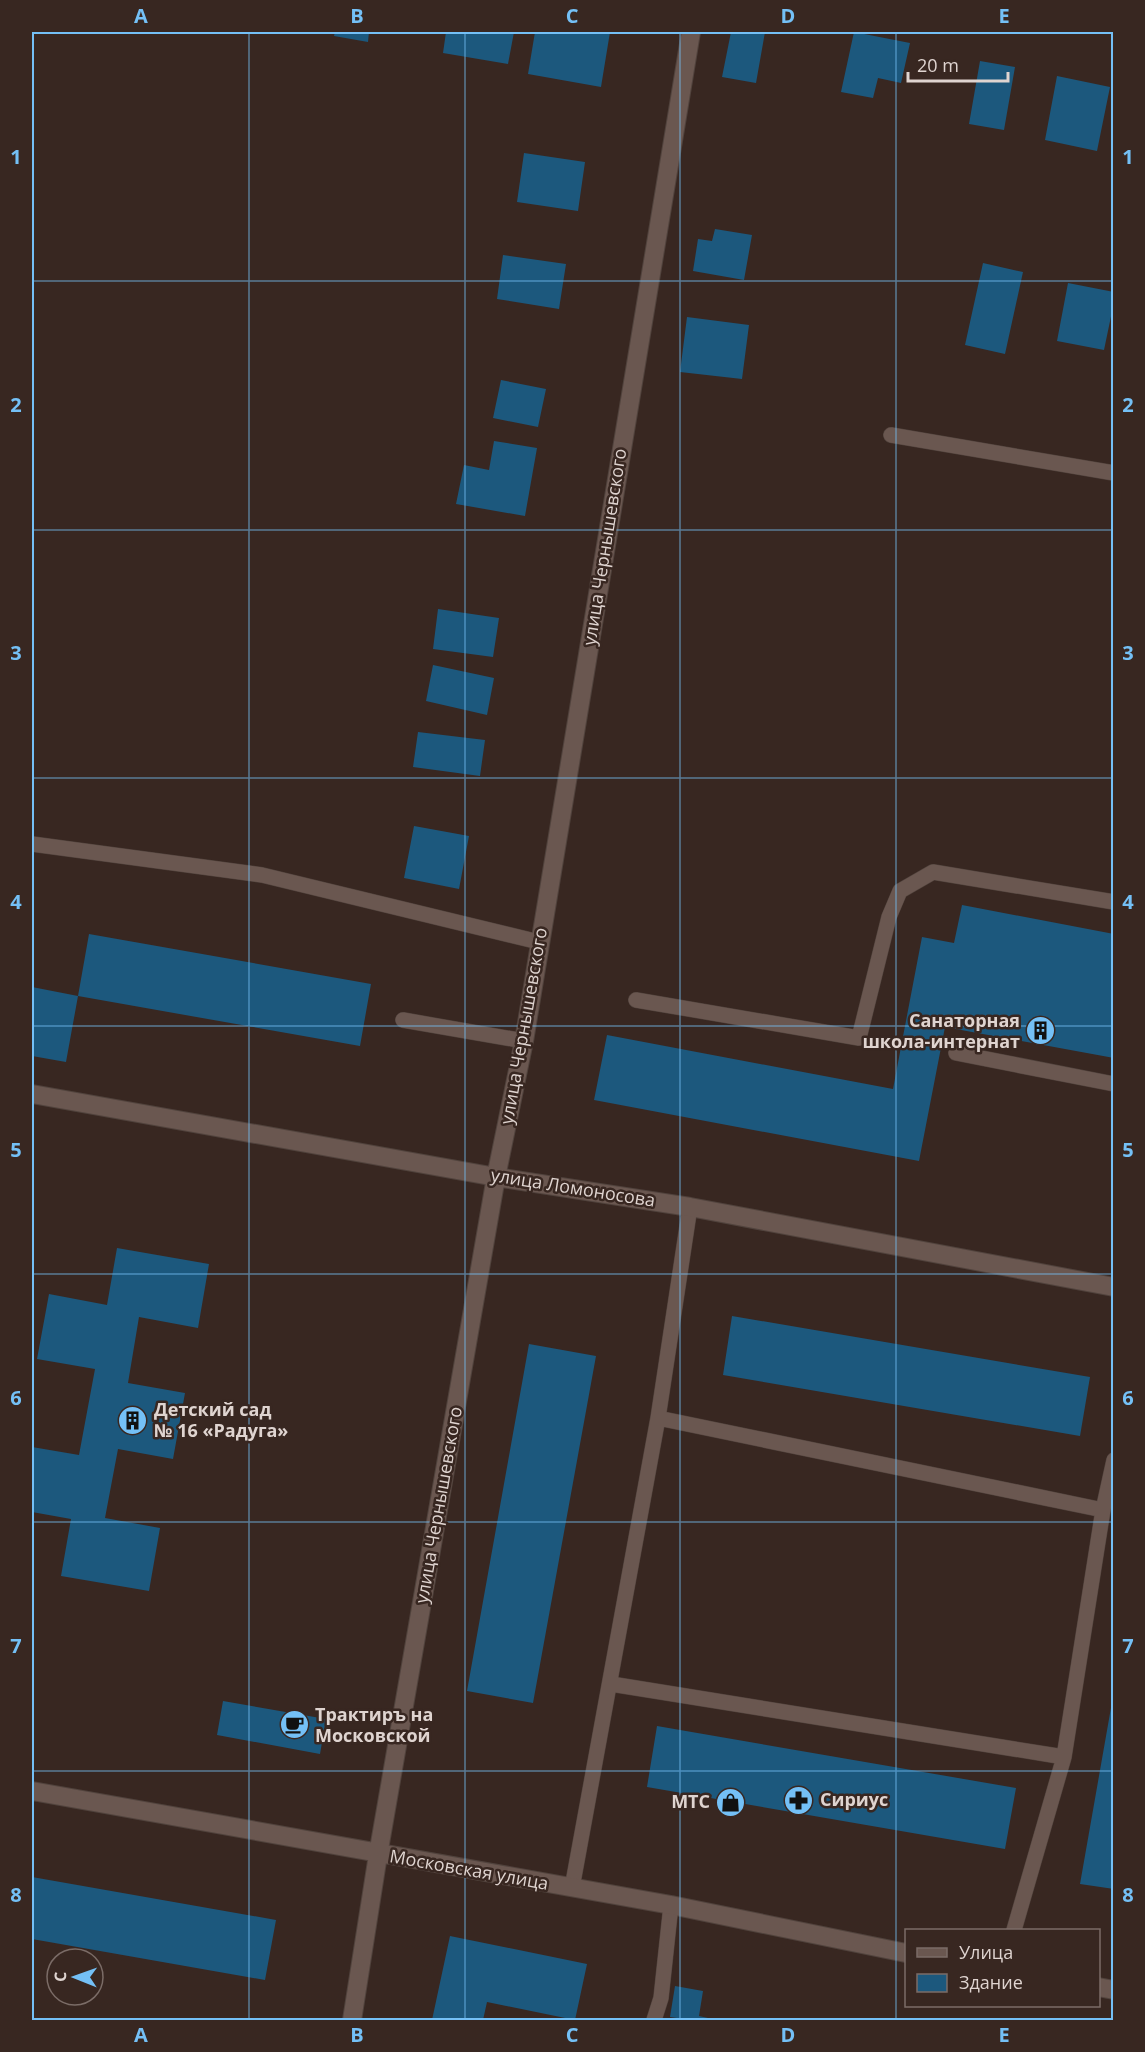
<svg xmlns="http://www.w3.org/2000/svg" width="1145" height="2052" viewBox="0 0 1145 2052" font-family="'Open Sans',sans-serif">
	<rect width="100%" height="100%" fill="#382721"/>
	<path fill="#1c587d" d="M 335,32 L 369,32 L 368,42 L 334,36 Z
		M 446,32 L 514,32 L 508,64 L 443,53 Z
		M 535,32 L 610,32 L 601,87 L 528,74 Z
		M 731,32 L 765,32 L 756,83 L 722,77 Z
		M 854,32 L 910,43 L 901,83 L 878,78 L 873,98 L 841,92 Z
		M 980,61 L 1015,67 L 1004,130 L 969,124 Z
		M 1057,76 L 1110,87 L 1097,151 L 1045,140 Z
		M 524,153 L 585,162 L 578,211 L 517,202 Z
		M 715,229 L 752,235 L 744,280 L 693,271 L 698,239 L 712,241 Z
		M 503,255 L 566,264 L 559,309 L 497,299 Z
		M 983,263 L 1023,272 L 1005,354 L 965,345 Z
		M 1068,283 L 1114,292 L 1114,302 L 1104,350 L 1057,341 Z
		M 687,317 L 749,325 L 742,379 L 680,372 Z
		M 501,380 L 546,389 L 538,427 L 493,418 Z
		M 494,441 L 537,448 L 525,516 L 456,504 L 464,465 L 489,470 Z
		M 438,609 L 499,618 L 493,657 L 433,649 Z
		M 433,665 L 494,678 L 487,715 L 426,701 Z
		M 418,732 L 485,740 L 480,776 L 413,767 Z
		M 414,826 L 469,836 L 459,889 L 404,878 Z
		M 962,905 L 1114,934 L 1114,1058 L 945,1027 L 919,1161 L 594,1100 L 607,1035 L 893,1089 L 922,937 L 954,943 Z
		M 89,934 L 371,984 L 360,1046 L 78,996 Z
		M 32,987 L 78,996 L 66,1062 L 32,1056 Z
		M 117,1248 L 209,1264 L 198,1328 L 139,1317 L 128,1383 L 185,1393 L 173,1459 L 118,1449 L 105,1518 L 160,1528 L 149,1591 L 61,1576 L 71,1519 L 32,1512 L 32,1447 L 79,1455 L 95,1369 L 37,1359 L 49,1294 L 107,1305 Z
		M 732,1316 L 1090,1377 L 1080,1436 L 723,1375 Z
		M 529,1344 L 596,1356 L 533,1703 L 467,1691 Z
		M 223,1701 L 326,1719 L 320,1754 L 217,1735 Z
		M 1112,1702 L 1114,1703 L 1114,1889 L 1080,1884 Z
		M 657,1726 L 1016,1788 L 1005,1849 L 647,1787 Z
		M 32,1877 L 276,1920 L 265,1980 L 32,1939 Z
		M 450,1936 L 587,1964 L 575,2020 L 487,2002 L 483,2020 L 432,2020 Z
		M 675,1986 L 703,1991 L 699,2016 L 717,2020 L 691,2020 L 670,2017 Z"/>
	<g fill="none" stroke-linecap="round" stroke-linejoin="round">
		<defs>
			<path id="lane" d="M 891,435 L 1114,473
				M 32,844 L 262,875 L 539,942
				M 636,1000 L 859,1038 L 889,917 L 900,891 L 933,872 L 1114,902
				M 403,1020 L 524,1041
				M 956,1053 L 1114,1084
				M 690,1207 L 658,1418 L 1103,1510
				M 611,1684 L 1064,1757 L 1014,1930
				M 1064,1757 L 1103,1510 L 1114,1460
				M 572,1888 L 658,1418
				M 654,2020 L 661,1998 L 671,1905"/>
			<path id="street" d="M 32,1094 L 496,1177 L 690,1207 L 1114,1287
				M 32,1791 L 671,1905 L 906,1953
				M 1098,1987 L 1114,1990
				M 352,2020 L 378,1855 L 496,1177 L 524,1041 L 691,32"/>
		</defs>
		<use href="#lane" stroke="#51433d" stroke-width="16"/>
		<use href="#street" stroke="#51433d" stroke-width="20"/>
		<use href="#lane" stroke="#6a5750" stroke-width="15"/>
		<use href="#street" stroke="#6a5750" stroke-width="18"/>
	</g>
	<path fill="none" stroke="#74c0f6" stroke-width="1.5" stroke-opacity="0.55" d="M 249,32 L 249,2020M 465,32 L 465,2020M 680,32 L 680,2020M 896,32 L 896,2020M 32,281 L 1114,281M 32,530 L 1114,530M 32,778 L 1114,778M 32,1026 L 1114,1026M 32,1274 L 1114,1274M 32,1522 L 1114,1522M 32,1771 L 1114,1771"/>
	<defs>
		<symbol id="building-disc" viewBox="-11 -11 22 22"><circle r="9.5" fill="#74c0f6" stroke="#382721"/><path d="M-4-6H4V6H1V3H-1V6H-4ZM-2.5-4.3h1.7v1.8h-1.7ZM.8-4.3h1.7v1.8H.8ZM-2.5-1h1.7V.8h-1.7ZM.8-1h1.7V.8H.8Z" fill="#111"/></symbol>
		<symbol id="cafe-disc" viewBox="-11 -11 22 22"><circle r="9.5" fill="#74c0f6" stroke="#382721"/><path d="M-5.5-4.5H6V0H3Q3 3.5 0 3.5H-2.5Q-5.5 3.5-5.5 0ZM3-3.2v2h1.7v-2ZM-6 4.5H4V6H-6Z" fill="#111"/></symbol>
		<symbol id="pharmacy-disc" viewBox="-11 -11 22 22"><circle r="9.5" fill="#74c0f6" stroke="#382721"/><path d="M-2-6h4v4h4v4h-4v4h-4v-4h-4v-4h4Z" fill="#111"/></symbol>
		<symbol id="shop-disc" viewBox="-11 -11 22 22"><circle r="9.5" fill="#74c0f6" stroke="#382721"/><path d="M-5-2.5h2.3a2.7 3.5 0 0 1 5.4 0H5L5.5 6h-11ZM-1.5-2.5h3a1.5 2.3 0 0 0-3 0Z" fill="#111"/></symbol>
	</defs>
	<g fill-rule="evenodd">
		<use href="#building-disc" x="1024" y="1014" width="33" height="33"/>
		<use href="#building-disc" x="116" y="1404" width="33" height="33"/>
		<use href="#cafe-disc" x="278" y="1708" width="33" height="33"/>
		<use href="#pharmacy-disc" x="782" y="1784" width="33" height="33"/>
		<use href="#shop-disc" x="714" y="1786" width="33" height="33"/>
	</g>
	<g text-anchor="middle" stroke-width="5" stroke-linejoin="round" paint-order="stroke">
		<g font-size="18" fill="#dfd4d0" stroke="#382721">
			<text transform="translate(605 547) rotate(-81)" y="6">улица Чернышевского</text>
			<text transform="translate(524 1026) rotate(-80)" y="6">улица Чернышевского</text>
			<text transform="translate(573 1188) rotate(9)" y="6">улица Ломоносова</text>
			<text transform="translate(439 1505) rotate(-80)" y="6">улица Чернышевского</text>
			<text transform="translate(469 1870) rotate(10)" y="6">Московская улица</text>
		</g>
		<g font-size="18" font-weight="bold" fill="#dfd4d0" stroke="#382721" text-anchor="start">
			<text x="1020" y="1027" text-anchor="end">Санаторная<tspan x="1020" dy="21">школа-интернат</tspan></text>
			<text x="154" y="1416">Детский сад<tspan x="154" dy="21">№ 16 «Радуга»</tspan></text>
			<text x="315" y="1721">Трактиръ на<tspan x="315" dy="21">Московской</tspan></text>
			<text x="820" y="1806">Сириус</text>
			<text x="710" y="1808" text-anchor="end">МТС</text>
		</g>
	</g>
	<rect width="1145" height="2052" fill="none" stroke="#382721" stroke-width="66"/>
	<rect x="905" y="1929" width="195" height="78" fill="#382721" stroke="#7b6c67" stroke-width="1.5"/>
	<rect x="917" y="1948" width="30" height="9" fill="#6a5750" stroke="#7b6c67" stroke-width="1.5"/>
	<text x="959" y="1959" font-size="18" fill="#dfd4d0">Улица</text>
	<rect x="917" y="1974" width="30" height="18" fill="#1c587d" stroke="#7b6c67" stroke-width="1.5"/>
	<text x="959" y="1989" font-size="18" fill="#dfd4d0">Здание</text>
	<g transform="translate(75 1977) rotate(271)"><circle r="28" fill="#382721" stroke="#7b6c67" stroke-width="1.5"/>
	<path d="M0-4.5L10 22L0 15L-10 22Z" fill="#74c0f6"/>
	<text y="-9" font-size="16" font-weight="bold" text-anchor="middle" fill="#dfd4d0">С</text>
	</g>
	<path d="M908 72v9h100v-9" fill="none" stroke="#dfd4d0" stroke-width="3"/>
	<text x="917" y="72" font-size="18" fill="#dfd4d0" stroke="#382721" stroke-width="4.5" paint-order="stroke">20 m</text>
	<rect x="33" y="33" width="1079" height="1986" fill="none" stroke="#74c0f6" stroke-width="2"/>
	<g font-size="20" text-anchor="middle" font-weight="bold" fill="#74c0f6">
		<text x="141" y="23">A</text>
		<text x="357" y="23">B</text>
		<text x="572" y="23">C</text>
		<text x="788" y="23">D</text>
		<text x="1004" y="23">E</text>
		<text x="16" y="164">1</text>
		<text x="1128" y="164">1</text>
		<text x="16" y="412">2</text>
		<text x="1128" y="412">2</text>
		<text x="16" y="660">3</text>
		<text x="1128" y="660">3</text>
		<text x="16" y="909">4</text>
		<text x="1128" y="909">4</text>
		<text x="16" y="1157">5</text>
		<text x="1128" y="1157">5</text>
		<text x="16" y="1405">6</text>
		<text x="1128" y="1405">6</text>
		<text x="16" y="1653">7</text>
		<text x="1128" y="1653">7</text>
		<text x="16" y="1902">8</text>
		<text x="1128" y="1902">8</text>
		<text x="141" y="2042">A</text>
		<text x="357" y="2042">B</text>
		<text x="572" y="2042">C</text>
		<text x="788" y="2042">D</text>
		<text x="1004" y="2042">E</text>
	</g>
</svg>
